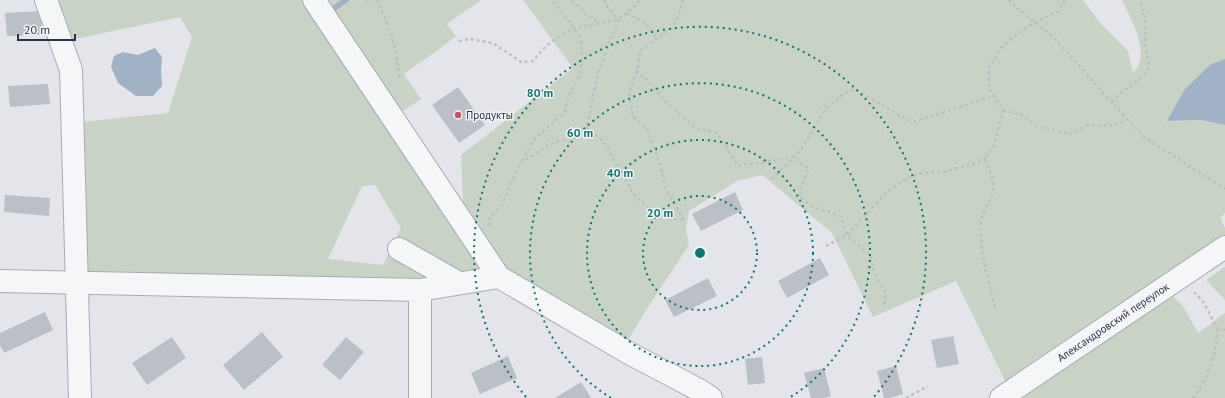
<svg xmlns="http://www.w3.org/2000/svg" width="1225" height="398" viewBox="0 0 1225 398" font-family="'PT Sans',sans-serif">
	<rect width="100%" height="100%" fill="#e3e5ea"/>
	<path fill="#c8d3c5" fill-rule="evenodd" d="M 46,0 L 481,0 L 447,24 L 456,36 L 435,52 L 404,74 L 421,99 L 393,118 L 464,223 L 461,155 L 573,68 L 523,0 L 1083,0 L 1101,24 L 1128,51 L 1133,73 C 1134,71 1137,68 1138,66 C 1147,46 1130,18 1122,0 L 1225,0 L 1225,59 L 1211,64 L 1167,121 L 1201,120 L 1225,125 L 1225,213 L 1220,218 L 1225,228 L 1225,247 L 1164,288 L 1183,306 L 1198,333 L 1225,313 L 1225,398 L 1000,398 L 1010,391 L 956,281 L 873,317 L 832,233 L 762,175 L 737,181 L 689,211 L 686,228 L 689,245 L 643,315 L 622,350 L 504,280 L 82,283 L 73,123 L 168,113 L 192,37 L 180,17 L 61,42 ZM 375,185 L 401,228 L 383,265 L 328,259 L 362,186 Z
		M 1225,267 L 1225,300 L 1206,280 Z"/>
	<path fill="#a2b2c6" d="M 155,48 L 162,57 L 161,71 L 162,86 L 153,96 L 136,96 L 118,83 L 111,67 L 114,56 L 123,52 L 138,55 Z
		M 1225,59 L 1225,125 L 1201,120 L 1167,121 L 1185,89 L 1211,64 Z"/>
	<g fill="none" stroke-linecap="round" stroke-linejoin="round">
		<path stroke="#a2b2c6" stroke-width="5.5" d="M 329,12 L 346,0"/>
	</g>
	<path fill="#bbbfc6" d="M 41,11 L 42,35 L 7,36 L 5,13 Z
		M 48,84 L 50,104 L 10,107 L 8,86 Z
		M 458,87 L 485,125 L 459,143 L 432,105 Z
		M 735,192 L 743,210 L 701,231 L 692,214 Z
		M 5,195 L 50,198 L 49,216 L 4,212 Z
		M 820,258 L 829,275 L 787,298 L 778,281 Z
		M 708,278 L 717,296 L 674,317 L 665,300 Z
		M 45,312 L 53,330 L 4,353 L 0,345 L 0,333 Z
		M 262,332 L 283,357 L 244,390 L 223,365 Z
		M 953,336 L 959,364 L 937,368 L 931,340 Z
		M 172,337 L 186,358 L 147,385 L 132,363 Z
		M 346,337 L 364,352 L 340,380 L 322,365 Z
		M 508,356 L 517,378 L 480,394 L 471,373 Z
		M 762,357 L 765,383 L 748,385 L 745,359 Z
		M 896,366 L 903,394 L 890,398 L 884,398 L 877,371 Z
		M 824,368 L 831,396 L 824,398 L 811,398 L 804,373 Z
		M 581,382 L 591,398 L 555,398 Z"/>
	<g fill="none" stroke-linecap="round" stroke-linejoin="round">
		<defs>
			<path id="minor" d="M 46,0 L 71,70 L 80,398
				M 314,0 L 499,277 L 627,352 L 665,372 L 699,390 L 711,398
				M 399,249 L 459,283
				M 0,281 L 420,290 L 499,277
				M 420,290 L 420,398
				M 1001,398 L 1225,247"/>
		</defs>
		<use href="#minor" stroke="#a8acb4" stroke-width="24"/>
		<path stroke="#bdbfc4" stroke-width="2.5" stroke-dasharray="3 3" stroke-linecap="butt" d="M 366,0 L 370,1 L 373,0
			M 377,0 L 391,33 L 395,47 L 400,81
			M 572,0 L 587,15 L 600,23
			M 604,0 L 608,8 L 618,19
			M 683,0 L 679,14 L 673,27 L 640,51 L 638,67 L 629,93 L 633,117 L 647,129 L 658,158 L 666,189 L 684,220
			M 1008,0 L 1056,40 L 1106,96 L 1144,137 L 1225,189
			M 626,13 L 645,23 L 656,38
			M 459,41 L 469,39 L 493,43 L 521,62 L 533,61 L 546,46 L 562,34 L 585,26 L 603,23 L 619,19 L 635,6 L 640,0
			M 636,71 L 652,85 L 665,101 L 695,128 L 717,133 L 738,166 L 795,157 L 800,163 L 809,168 L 800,189 L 800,197 L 813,207 L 833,213 L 841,217 L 847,235 L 870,255 L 874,272 L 886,293 L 884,306
			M 1112,102 L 1121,93 L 1142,77 L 1148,71 L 1149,63 L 1145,44 L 1145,19 L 1140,0
			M 1003,110 L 1022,115 L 1037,126 L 1071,134 L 1088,125 L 1114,126 L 1128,119
			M 586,127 L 600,138 L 608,148 L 615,163 L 625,178 L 633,194 L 651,211 L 667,218 L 684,220
			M 522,161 L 532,142 L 552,123 L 565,113 C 566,96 573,90 579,76 C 582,67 583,48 580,39 C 575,26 560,9 550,0
			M 772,179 L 801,150 L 826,108 L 844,94 L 855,89 L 906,119 L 913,122 L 994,96
			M 489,226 L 490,217 L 502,204 L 521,162 L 537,153 L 549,144 L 575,137 L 586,127 L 591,110 L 593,94 L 599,70 L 619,19
			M 826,246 L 847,235 L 886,193 L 908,177 L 922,173 L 945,171 L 972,165 L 985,158
			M 1194,292 L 1204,303 L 1218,330
			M 995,307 C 988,280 979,250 981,222 C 982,211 992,198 994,188 C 994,183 987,164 985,158 L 994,146 L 1003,110 L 990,90 L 988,69 L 1002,47 L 1016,35 L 1035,22 L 1058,11 L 1065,0
			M 906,398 L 928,386
			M 1193,398 L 1203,384 L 1214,356 L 1218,330 L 1222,329 L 1225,330"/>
		<use href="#minor" stroke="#f5f6f8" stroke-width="22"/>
	</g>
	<g fill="none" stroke="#0f766e" stroke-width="2" stroke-dasharray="2 4">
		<circle cx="700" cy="253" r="57"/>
		<circle cx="700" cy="253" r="113"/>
		<path d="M611 398A170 170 0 1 1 789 398"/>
		<path d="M526 397A226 226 0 1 1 874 397"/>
	</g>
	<circle fill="#c25562" stroke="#f3f4f7" stroke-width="1.5" cx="458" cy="115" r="4"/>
	<g text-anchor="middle" stroke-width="3" stroke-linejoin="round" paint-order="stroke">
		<g font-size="11" fill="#2c3340" stroke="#f3f4f7" text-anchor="start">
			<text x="466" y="119">Продукты</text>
		</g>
		<g font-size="11" fill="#2c3340" stroke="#f3f4f7">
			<text transform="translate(1113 322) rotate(-34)" y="4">Александровский переулок</text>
		</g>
	</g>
	<circle cx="700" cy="253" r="6" fill="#0f766e" stroke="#f3f4f7" stroke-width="2"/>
	<g font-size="12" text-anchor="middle" font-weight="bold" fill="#0f766e" stroke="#f3f4f7" stroke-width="3" stroke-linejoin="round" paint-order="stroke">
		<text x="540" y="97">80 m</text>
		<text x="580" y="137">60 m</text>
		<text x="620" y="177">40 m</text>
		<text x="660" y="217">20 m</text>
	</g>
	<path d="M18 34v6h57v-6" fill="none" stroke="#2c3340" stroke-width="2"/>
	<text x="24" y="34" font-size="12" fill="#2c3340" stroke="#f3f4f7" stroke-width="3" paint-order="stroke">20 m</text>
</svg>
